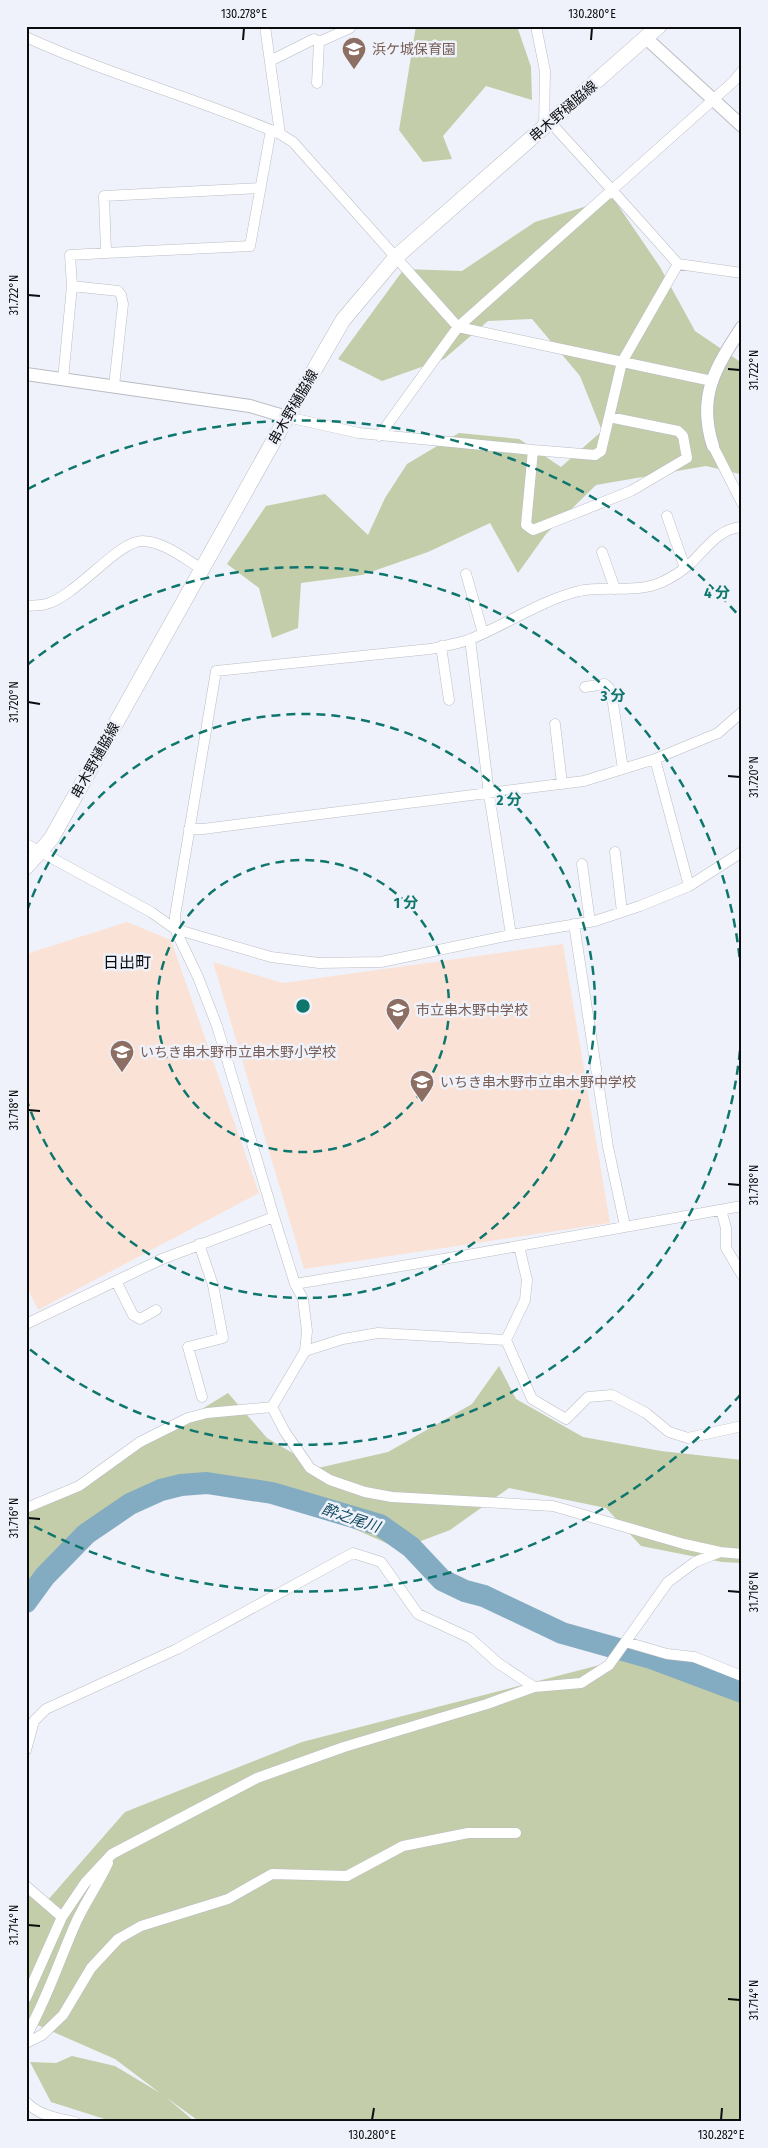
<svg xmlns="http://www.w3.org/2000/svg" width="768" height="2148" viewBox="0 0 768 2148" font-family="'Fira Sans Condensed','Noto Sans JP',sans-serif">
	<rect width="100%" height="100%" fill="#eff2fa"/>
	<path fill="#fae3d6" d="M 127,922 L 171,940 L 259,1193 L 38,1310 L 29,1291 L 26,1292 L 26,954 Z
		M 563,944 L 610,1223 L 304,1269 L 213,962 L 283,983 Z"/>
	<path fill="#c3cda9" d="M 416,26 L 517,26 L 531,67 L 532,100 L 486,86 L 443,136 L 452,159 L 423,162 L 399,130 Z
		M 613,198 L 660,267 L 695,331 L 739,361 L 742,360 L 740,474 L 706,466 L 596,485 L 546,534 L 518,573 L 490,523 L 428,552 L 362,575 L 301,583 L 298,628 L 272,638 L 259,588 L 227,564 L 266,506 L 325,494 L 368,535 L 385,498 L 407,464 L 459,433 L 519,439 L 561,467 L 602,431 L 580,376 L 532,319 L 488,321 L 444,359 L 382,381 L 338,359 L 404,269 L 462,271 L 535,222 Z
		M 499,1366 L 516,1399 L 583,1437 L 661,1451 L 742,1460 L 742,1563 L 722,1562 L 641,1546 L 606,1508 L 509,1488 L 450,1530 L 400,1549 L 345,1525 L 215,1475 L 159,1483 L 82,1530 L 26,1610 L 26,1509 L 95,1475 L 228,1393 L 267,1438 L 318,1468 L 388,1452 L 472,1404 Z
		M 646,1653 L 742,1688 L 742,2122 L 200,2122 L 167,2098 L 195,2122 L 114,2122 L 51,2102 L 30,2062 L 56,2063 L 72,2056 L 115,2066 L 160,2093 L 115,2059 L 26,2020 L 26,1890 L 47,1901 L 125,1812 L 302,1742 Z"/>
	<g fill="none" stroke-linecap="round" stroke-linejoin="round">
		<path stroke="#83acc2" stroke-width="22" d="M 26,1602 L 45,1576 L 86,1534 L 130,1504 L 161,1490 L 181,1485 L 207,1483 L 272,1493 L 380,1525 L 411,1547 L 442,1580 L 465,1591 L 484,1596 L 562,1633 L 651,1658 L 742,1692"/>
		<defs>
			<path id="minor" d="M 265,26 L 280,134
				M 536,26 L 545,71 L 544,128
				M 26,37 C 109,75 197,98 280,134 L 293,142 L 458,327 L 379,436
				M 319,42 L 350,28
				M 270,61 L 314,39 L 319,42 L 317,83
				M 550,122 L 612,190 L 733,82 L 742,71
				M 260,188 L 104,196 L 106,253 L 250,246 L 271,130
				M 72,286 L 118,291 L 121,295 L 123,304 L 114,386
				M 458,327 L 612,190 L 678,264 L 742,273
				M 458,327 L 712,381
				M 63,379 L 72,286 L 70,255 L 106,253
				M 287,417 L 359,433 L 533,450 L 526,525 L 533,530 L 631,491 L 687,458 L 683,436 L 678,431 L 609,417
				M 713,446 L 742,503
				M 533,450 L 595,455 L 601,451 L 622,362 L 678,264
				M 667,516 L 685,568
				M 602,552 L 615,589
				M 466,574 L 483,633
				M 26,606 C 32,605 40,606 46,604 C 75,597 118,541 142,541 C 163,541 185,559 202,569
				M 470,639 L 489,794 L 511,935
				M 441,646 L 449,700
				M 585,687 L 605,684 L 611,690 L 623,769
				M 555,724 L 562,784
				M 655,759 L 689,886
				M 189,829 L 203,829 L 584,781 L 655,759 L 718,733 L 742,712
				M 26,844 L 151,912 L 175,929 L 271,957 L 319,963 L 381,962 L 511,935 L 595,921 L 640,906 L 689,886 L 742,852
				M 615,852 L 622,912
				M 582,864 L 590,922
				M 574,924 L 608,1147 L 625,1226
				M 721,1210 L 726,1228 L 726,1248 L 742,1275
				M 199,1244 L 213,1285 L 223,1338 L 188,1347 L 202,1397
				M 116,1281 L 133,1315 L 140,1319 L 156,1310
				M 295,1284 L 479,1253 L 742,1206
				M 26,1324 L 162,1259 L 274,1217
				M 506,1340 L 525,1300 L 527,1280 L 519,1246
				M 305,1351 L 343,1339 L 378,1333 L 506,1340 L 532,1399 L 566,1419 L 588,1397 L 612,1395 L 646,1413 L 669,1432 L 688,1438 L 742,1426
				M 272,1407 L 305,1351 L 307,1331 L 303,1299 L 295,1284 L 274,1217 L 217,1026 L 198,977 L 175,929 L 175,916 L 216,671 L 430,649 C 443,646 458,644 471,639 C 507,624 540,601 579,591 C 606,585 636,594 662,582 C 671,578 683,570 691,563 C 706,549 719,528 742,527
				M 272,1407 L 285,1432 L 310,1468 L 330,1480 L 365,1492 L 392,1497 L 553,1506 L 684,1544 L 720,1552 L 742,1554
				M 26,1508 L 79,1486 L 140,1442 L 188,1418 L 207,1413 L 272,1407
				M 626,1642 L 667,1654 L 694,1657 L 742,1676
				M 26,1750 L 34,1721 L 46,1709 L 177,1649 L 353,1553 L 381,1562 L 418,1614 L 470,1638 L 498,1663 L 534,1687
				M 26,1886 L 62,1917
				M 26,1998 L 62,1917 L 85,1883 L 112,1854 L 257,1778 L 344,1747 L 487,1704 L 534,1687 L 581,1683 L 609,1665 L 668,1582 L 695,1562 L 720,1552
				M 26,2036 C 46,2001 58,1964 74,1927 C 83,1905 98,1885 108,1863
				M 26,2043 L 42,2035 L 63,2015 L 91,1968 L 118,1939 L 141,1926 L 228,1899 L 272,1874 L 347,1876 L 403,1846 L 468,1833 L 516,1833
				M 26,2102 C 40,2116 57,2118 75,2122"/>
			<path id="tertiary" d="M 646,38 L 742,126
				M 26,374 L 250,406 L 287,417
				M 713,446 C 697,397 715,368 742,327"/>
			<path id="primary" d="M 26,867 L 51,839 L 287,417 L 343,320 L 396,257 L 659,26"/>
		</defs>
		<use href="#minor" stroke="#babdc4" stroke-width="11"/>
		<use href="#tertiary" stroke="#babdc4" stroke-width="14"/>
		<use href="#primary" stroke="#babdc4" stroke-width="16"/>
		<use href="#minor" stroke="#fff" stroke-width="10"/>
		<use href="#tertiary" stroke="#fff" stroke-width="12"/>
		<use href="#primary" stroke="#fff" stroke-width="15"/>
	</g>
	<path fill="none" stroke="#0b0c0e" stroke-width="2" d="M 243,40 L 244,28M 591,40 L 592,28M 28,295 L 40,296M 728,369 L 740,370M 28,702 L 40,704M 728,776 L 740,777M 28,1110 L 40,1111M 728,1184 L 740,1185M 28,1518 L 40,1519M 728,1591 L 740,1592M 28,1925 L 40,1926M 728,1999 L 740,2000M 372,2120 L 374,2108M 721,2120 L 722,2108"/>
	<g fill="none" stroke="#0f766e" stroke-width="2.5" stroke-dasharray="9 6">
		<circle cx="303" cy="1006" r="146"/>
		<path d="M27 911A292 292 0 1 1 27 1101"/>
		<path d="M742 1021A439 439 0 0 1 27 1347M27 665A439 439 0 0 1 742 991"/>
		<path d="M741 1394A585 585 0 0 1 28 1523M28 489A585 585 0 0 1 741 618"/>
	</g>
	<defs>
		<symbol id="school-pin" viewBox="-11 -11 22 30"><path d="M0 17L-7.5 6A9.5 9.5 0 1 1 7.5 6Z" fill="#8d6e63" stroke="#eff2fa"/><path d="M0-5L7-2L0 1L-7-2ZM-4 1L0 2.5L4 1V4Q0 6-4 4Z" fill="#fff"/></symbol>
	</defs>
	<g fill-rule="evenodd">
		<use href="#school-pin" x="340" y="35" width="28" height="38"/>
		<use href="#school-pin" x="384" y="996" width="28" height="38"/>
		<use href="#school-pin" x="108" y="1038" width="28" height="38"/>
		<use href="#school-pin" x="408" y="1068" width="28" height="38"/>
	</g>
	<g text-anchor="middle" stroke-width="5" stroke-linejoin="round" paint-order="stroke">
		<g font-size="14" fill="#785e54" stroke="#eff2fa" text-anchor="start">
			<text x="372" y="54">浜ケ城保育園</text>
			<text x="416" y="1015">市立串木野中学校</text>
			<text x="140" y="1057">いちき串木野市立串木野小学校</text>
			<text x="440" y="1087">いちき串木野市立串木野中学校</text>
		</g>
		<g font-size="14" fill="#0b0c0e" stroke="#eff2fa">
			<text transform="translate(563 111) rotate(-41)" y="5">串木野樋脇線</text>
			<text transform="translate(293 407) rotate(-60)" y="5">串木野樋脇線</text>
			<text transform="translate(95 760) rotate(-61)" y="5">串木野樋脇線</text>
		</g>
		<g font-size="15" font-style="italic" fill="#0e465d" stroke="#eff2fa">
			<text transform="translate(351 1518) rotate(19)" y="5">酔之尾川</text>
		</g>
		<g font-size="16" fill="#0b0c0e" stroke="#eff2fa">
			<text x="127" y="968">日出町</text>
		</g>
	</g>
	<circle cx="303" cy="1006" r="8" fill="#0f766e" stroke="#eff2fa" stroke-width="2.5"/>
	<g font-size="15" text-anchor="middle" font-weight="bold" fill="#0f766e" stroke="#eff2fa" stroke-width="5" stroke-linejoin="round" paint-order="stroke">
		<text x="717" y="598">4 分</text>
		<text x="613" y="701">3 分</text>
		<text x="509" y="805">2 分</text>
		<text x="406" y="908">1 分</text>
	</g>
	<rect width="768" height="2148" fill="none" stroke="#eff2fa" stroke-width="55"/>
	<rect x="28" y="28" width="712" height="2092" fill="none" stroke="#0b0c0e" stroke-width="2"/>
	<g font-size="12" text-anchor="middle" fill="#0b0c0e">
		<text x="244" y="18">130.278°E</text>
		<text x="592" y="18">130.280°E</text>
		<text transform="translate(14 295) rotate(-90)" y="4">31.722°N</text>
		<text transform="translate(754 370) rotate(-90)" y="4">31.722°N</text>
		<text transform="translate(14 702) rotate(-90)" y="4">31.720°N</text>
		<text transform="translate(754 777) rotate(-90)" y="4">31.720°N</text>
		<text transform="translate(14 1110) rotate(-90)" y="4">31.718°N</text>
		<text transform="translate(754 1185) rotate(-90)" y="4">31.718°N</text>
		<text transform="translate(14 1518) rotate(-90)" y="4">31.716°N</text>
		<text transform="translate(754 1592) rotate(-90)" y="4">31.716°N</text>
		<text transform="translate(14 1925) rotate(-90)" y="4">31.714°N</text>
		<text transform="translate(754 2000) rotate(-90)" y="4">31.714°N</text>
		<text x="372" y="2139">130.280°E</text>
		<text x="721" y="2139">130.282°E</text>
	</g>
</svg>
